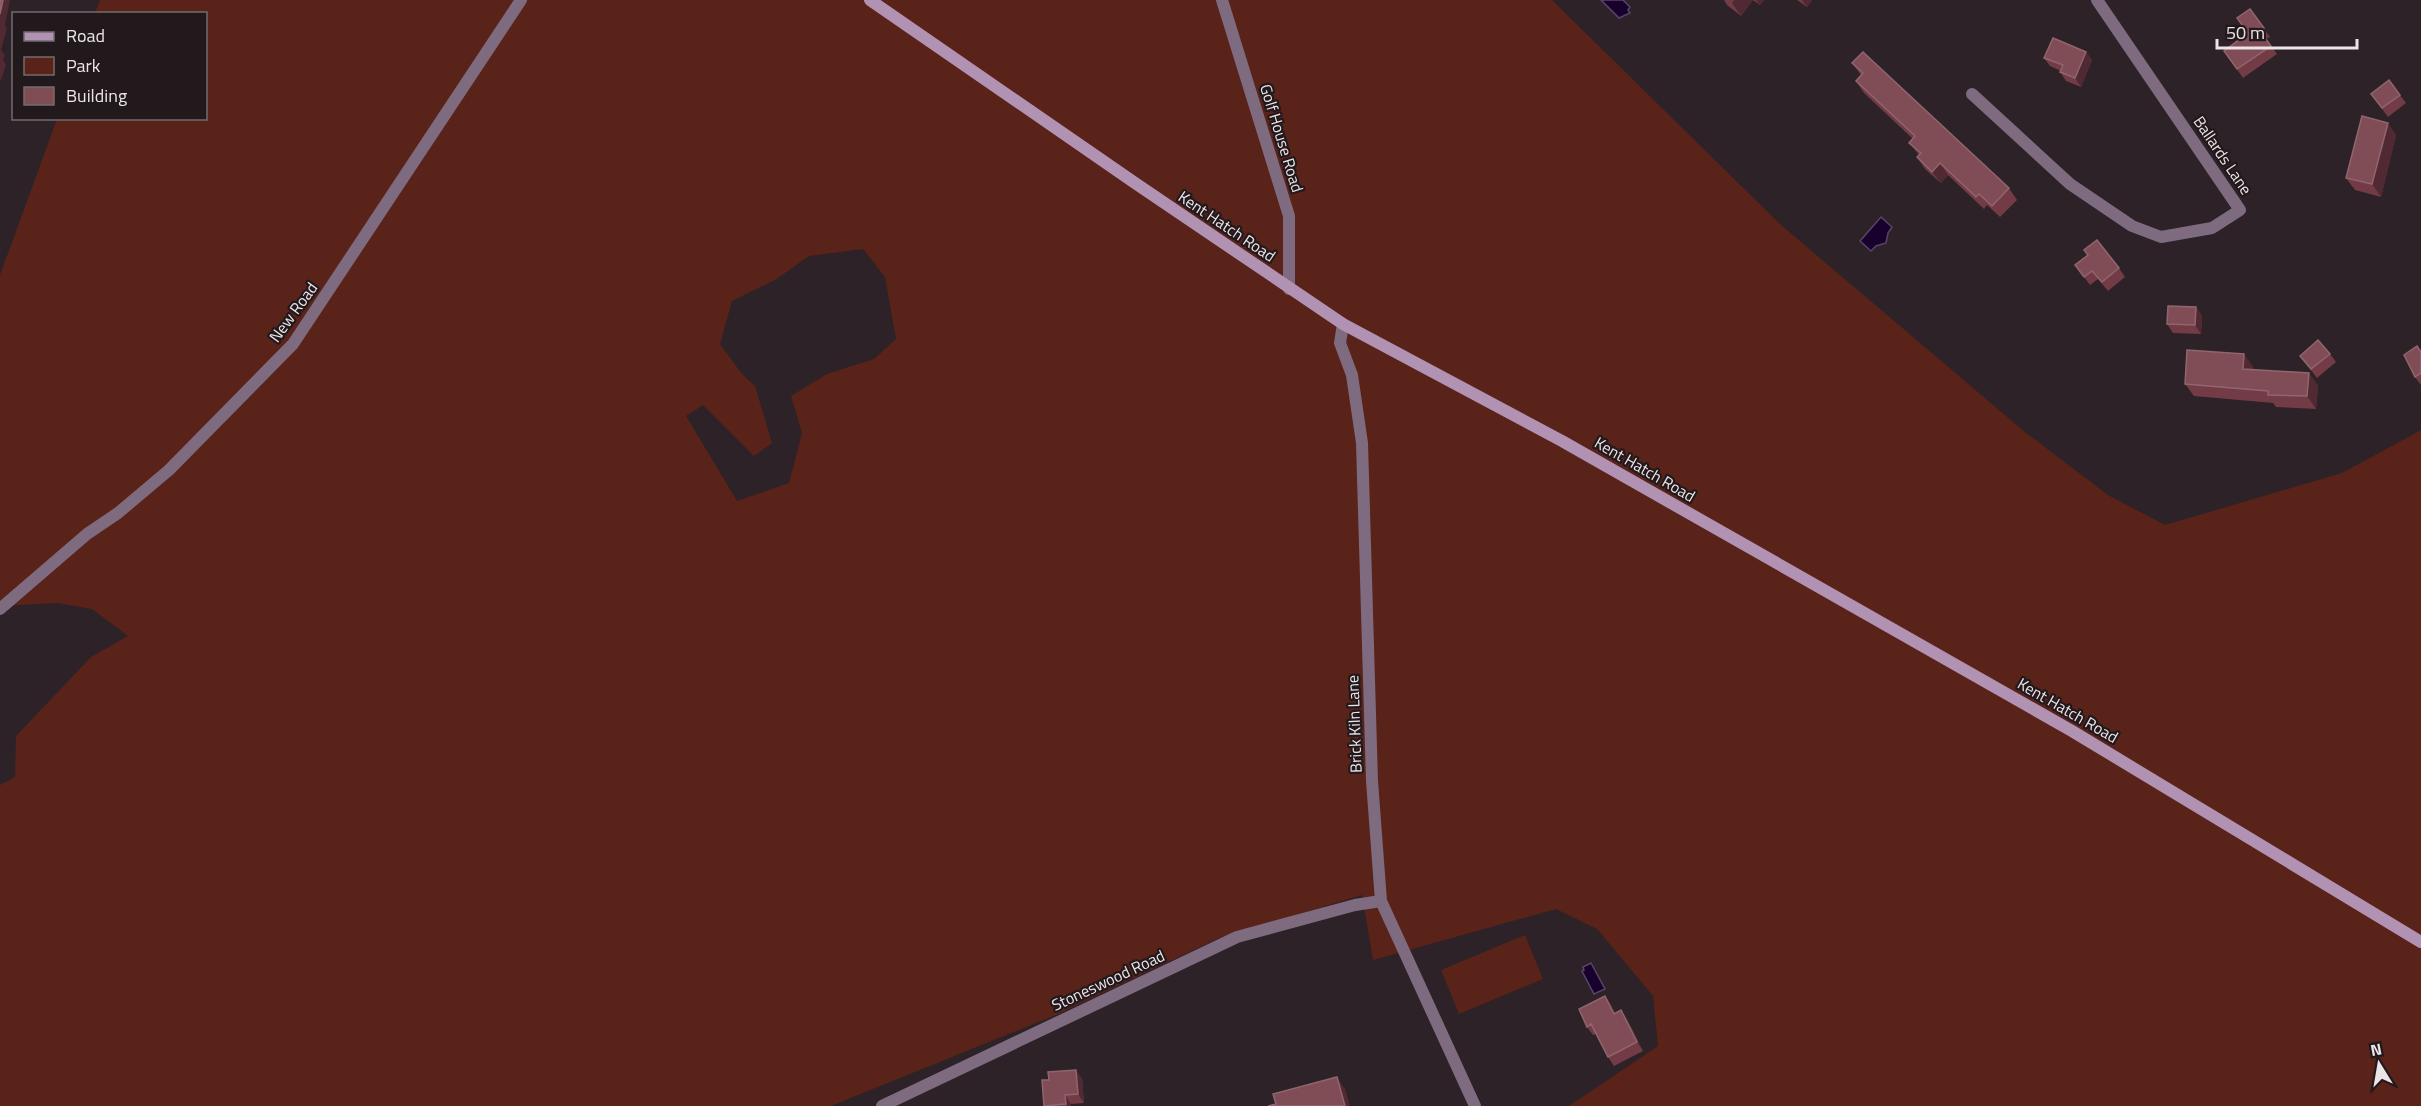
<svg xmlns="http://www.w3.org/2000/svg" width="2421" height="1106" viewBox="0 0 2421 1106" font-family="'Titillium Web',sans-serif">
	<rect width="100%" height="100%" fill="#2c2227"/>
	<path fill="#592319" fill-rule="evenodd" d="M 100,0 L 1552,0 L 1781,225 L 2025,432 L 2108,495 L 2165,525 L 2342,473 L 2421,430 L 2421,1106 L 1569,1106 L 1658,1046 L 1653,996 L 1597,929 L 1556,909 L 1373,960 L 1362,895 L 1219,938 L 1056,1015 L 831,1106 L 0,1106 L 0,785 L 15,777 L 16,736 L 91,657 L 128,636 L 92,609 L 57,603 L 0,606 L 0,275 L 57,119 L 206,118 L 206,14 L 95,13 ZM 863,249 L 885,277 L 896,339 L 874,359 L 827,374 L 791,396 L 802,433 L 789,483 L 737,501 L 686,416 L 703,405 L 754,456 L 772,443 L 755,386 L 742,374 L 720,344 L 732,301 L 775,280 L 809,256 Z
		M 1525,935 L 1543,979 L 1459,1014 L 1441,970 Z"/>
	<path fill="#19012e" stroke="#584566" stroke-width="1.5" d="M 1601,0 L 1623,0 L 1630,7 L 1628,10 L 1630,13 L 1619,18 Z
		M 1881,217 L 1892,227 L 1888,233 L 1886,243 L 1876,246 L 1871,251 L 1860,241 Z
		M 1591,963 L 1605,989 L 1594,994 L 1582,971 L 1584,970 L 1583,967 Z"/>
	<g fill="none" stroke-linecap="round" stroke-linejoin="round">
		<path stroke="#7f6b7f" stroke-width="12" d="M 1222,0 L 1289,216 L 1289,289
			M 1972,94 L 2070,184 L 2132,226 L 2161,237 L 2212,228 L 2240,210 L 2097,0
			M 1343,324 L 1340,343 L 1352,375 L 1362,443 L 1372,781 L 1381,901 L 1475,1106
			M 0,609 L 87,534 L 118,513 L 169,470 L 293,344 L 521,0
			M 882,1106 L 1237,937 L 1355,905 L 1381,901"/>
		<path stroke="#b292b3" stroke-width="12" d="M 870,0 L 1135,183 L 1343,324 L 1562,441 L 2072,731 L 2421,942"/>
	</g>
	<path fill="#733b45" d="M 1724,0 L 1764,0 L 1760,5 L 1753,0 L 1741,16 L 1727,5 Z
		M 1797,0 L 1812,0 L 1807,7 Z
		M 2250,9 L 2270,37 L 2266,39 L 2277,54 L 2243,78 L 2224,51 L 2248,33 Z
		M 2086,52 L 2092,60 L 2081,87 L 2066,81 L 2060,72 L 2061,71 L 2050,66 L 2044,58 Z
		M 1852,63 L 2009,188 L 2017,200 L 2000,217 L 1987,205 L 1984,209 L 1948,175 L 1941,183 L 1925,169 L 1917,157 L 1919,155 L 1909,143 L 1913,139 L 1864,93 L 1856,81 L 1861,75 Z
		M 2371,94 L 2400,95 L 2406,103 L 2388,117 Z
		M 2396,135 L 2381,197 L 2355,190 L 2346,178 Z
		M 2075,265 L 2119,268 L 2125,277 L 2108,291 L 2098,279 L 2090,285 Z
		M 2196,307 L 2202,316 L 2201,334 L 2173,333 L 2167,324 Z
		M 2421,352 L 2421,385 L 2415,377 Z
		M 2330,354 L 2336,362 L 2317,378 L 2300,356 Z
		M 2253,366 L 2253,369 L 2318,385 L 2316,409 L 2276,407 L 2273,403 L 2194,396 L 2185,384 Z
		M 1605,996 L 1615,1013 L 1627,1019 L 1643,1051 L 1614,1066 L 1608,1057 L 1596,1034 L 1593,1035 L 1587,1027 Z
		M 1082,1078 L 1084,1103 L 1071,1104 L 1071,1106 L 1044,1106 Z"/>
	<path fill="#512932" d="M 3,0 L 10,0 L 5,25 L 7,28 L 1,50 L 5,55 L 3,60 L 6,64 L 1,81 L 0,79 L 0,14 Z
		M 1734,0 L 1753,0 L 1741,16 L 1732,3 Z
		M 1756,0 L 1764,0 L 1760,5 Z
		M 1802,0 L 1812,0 L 1807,7 Z
		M 2086,52 L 2092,60 L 2081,87 L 2075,78 Z
		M 2388,123 L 2396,135 L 2381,197 L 2372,184 Z
		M 1940,163 L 1948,175 L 1941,183 L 1932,172 Z
		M 2196,307 L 2202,316 L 2201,334 L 2195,325 Z
		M 2244,354 L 2253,366 L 2252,381 L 2243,369 Z
		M 2309,373 L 2318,385 L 2316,409 L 2307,396 Z
		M 1605,996 L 1611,1004 L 1620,1022 L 1614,1014 Z
		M 1621,1010 L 1627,1019 L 1643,1051 L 1637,1042 Z
		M 1076,1070 L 1082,1078 L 1084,1103 L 1078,1094 Z
		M 1337,1077 L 1345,1089 L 1350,1106 L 1345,1106 Z
		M 1065,1095 L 1071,1104 L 1071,1106 L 1067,1106 L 1066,1104 Z"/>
	<path fill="#804d57" stroke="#91656e" stroke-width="1.5" d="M 0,0 L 3,0 L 0,14 Z
		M 2250,9 L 2264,28 L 2260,31 L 2271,46 L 2237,69 L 2224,51 L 2248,33 L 2237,18 Z
		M 2053,38 L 2086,52 L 2075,78 L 2060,72 L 2063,65 L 2044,58 Z
		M 1863,52 L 2009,188 L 1992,206 L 1979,194 L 1976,197 L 1940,163 L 1932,172 L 1917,157 L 1921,153 L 1909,143 L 1915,136 L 1856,81 L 1863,73 L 1852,63 Z
		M 2389,80 L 2400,95 L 2382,108 L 2371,94 Z
		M 2362,116 L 2388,123 L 2372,184 L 2346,178 Z
		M 2097,240 L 2119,268 L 2102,282 L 2092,271 L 2084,277 L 2075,265 L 2088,255 L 2084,250 Z
		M 2168,306 L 2196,307 L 2195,325 L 2167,324 Z
		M 2318,340 L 2330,354 L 2311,369 L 2300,356 Z
		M 2417,346 L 2421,352 L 2421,373 L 2415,377 L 2404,355 Z
		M 2187,350 L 2244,354 L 2243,369 L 2309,373 L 2307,396 L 2268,395 L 2268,391 L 2185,384 Z
		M 1605,996 L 1614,1014 L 1621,1010 L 1637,1042 L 1608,1057 L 1591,1024 L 1587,1027 L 1579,1009 Z
		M 1076,1070 L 1078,1094 L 1065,1095 L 1066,1104 L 1044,1106 L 1042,1080 L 1049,1080 L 1048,1072 Z
		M 1337,1077 L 1345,1106 L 1268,1106 L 1276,1104 L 1273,1094 Z"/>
	<g text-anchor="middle" stroke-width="4.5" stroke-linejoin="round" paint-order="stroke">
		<g font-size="16" fill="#ece5e8" stroke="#22191d">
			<text transform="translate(1282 138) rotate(73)" y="6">Golf House Road</text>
			<text transform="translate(2223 155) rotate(56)" y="6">Ballards Lane</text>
			<text transform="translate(1227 226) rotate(34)" y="6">Kent Hatch Road</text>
			<text transform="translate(293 312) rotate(-54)" y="6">New Road</text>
			<text transform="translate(1645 469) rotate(30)" y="6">Kent Hatch Road</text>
			<text transform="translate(2068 710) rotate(30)" y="6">Kent Hatch Road</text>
			<text transform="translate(1354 724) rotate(-92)" y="6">Brick Kiln Lane</text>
			<text transform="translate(1108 980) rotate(-25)" y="6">Stoneswood Road</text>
		</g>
	</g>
	<rect x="12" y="12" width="195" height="108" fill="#22191d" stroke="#736b6e" stroke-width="1.5"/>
	<rect x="24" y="32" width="30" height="9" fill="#b292b3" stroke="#736b6e" stroke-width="1.5"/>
	<text x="66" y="42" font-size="18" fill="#ece5e8">Road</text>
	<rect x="24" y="57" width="30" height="18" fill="#592319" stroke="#736b6e" stroke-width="1.5"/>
	<text x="66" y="72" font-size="18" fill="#ece5e8">Park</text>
	<rect x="24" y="87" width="30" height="18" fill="#804d57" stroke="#736b6e" stroke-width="1.5"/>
	<text x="66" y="102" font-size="18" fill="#ece5e8">Building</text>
	<g transform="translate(2379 1064) rotate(349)" stroke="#22191d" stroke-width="4.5" paint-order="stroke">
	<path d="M0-4.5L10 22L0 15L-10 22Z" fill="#ece5e8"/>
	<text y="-9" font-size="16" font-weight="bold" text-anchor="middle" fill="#ece5e8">N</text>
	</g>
	<path d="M2217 39v9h140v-9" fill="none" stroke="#ece5e8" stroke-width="3"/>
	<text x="2226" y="39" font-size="18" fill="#ece5e8" stroke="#22191d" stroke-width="4.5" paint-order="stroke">50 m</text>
</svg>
